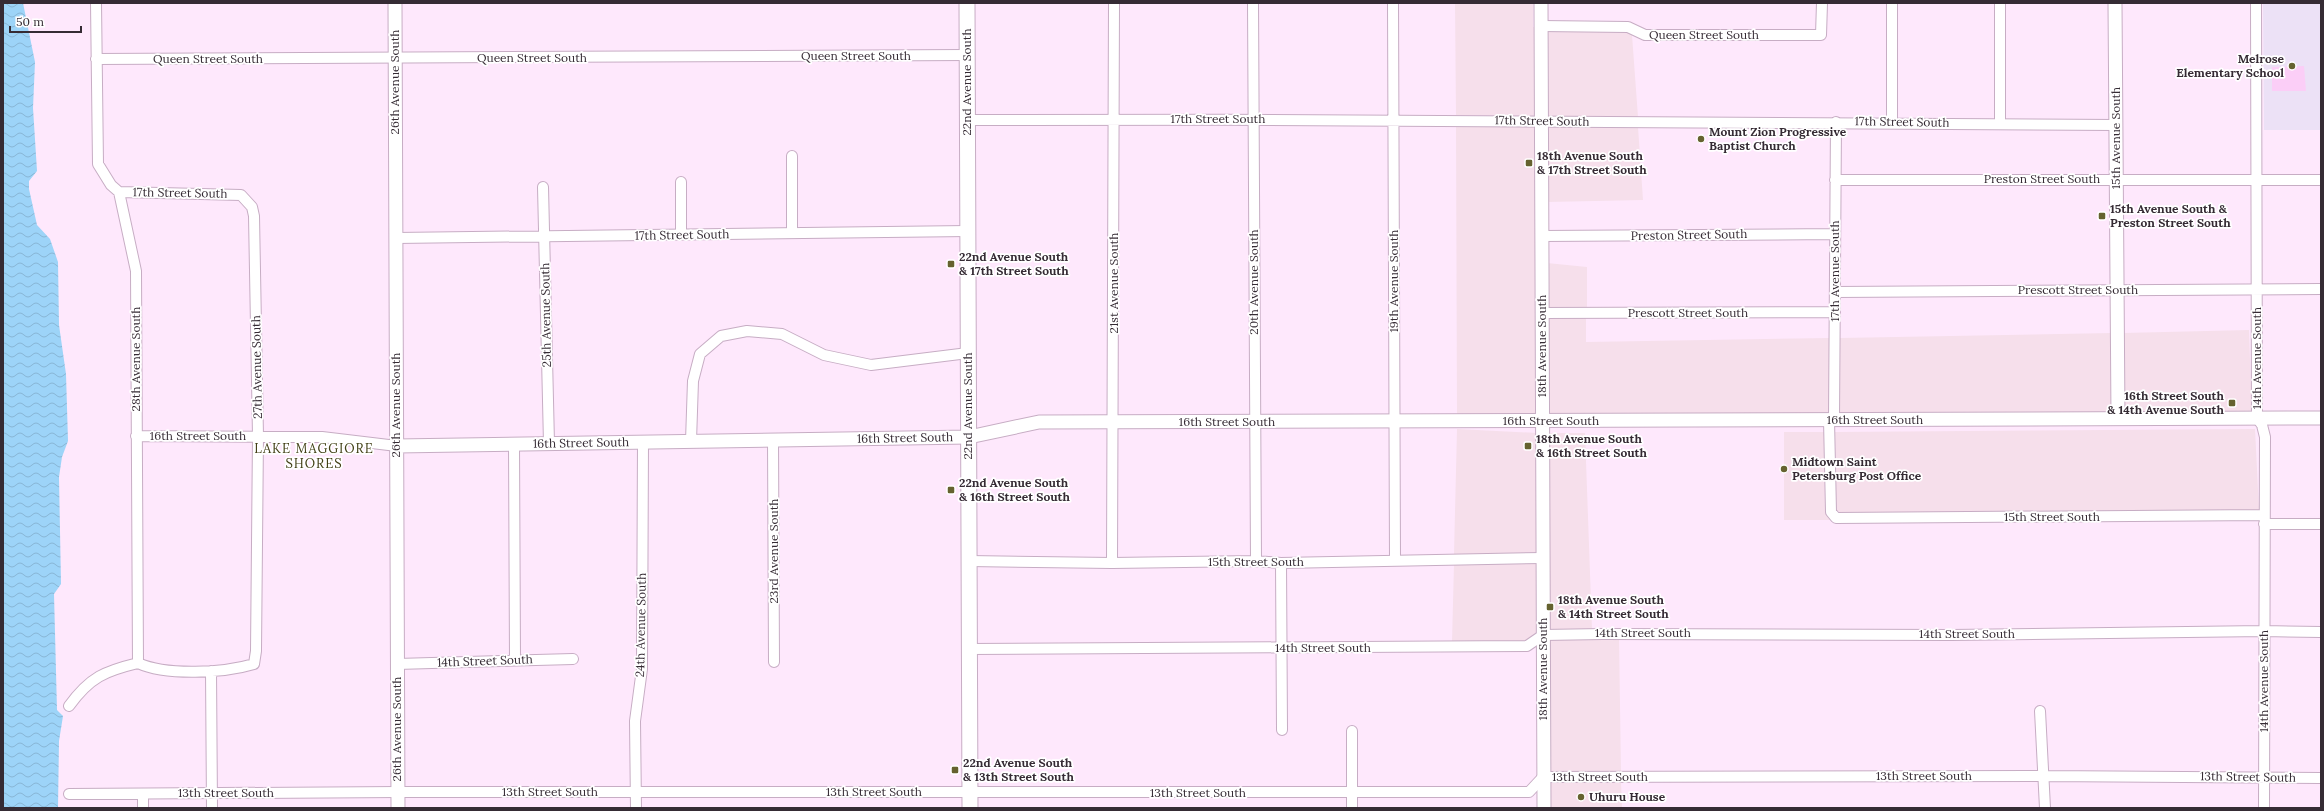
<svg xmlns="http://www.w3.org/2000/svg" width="2324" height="811" viewBox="0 0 2324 811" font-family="Lora,serif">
	<defs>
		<pattern id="water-waves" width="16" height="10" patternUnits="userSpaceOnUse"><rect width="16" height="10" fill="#9dd4f8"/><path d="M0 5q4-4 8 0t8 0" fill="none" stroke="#88b6d5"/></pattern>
	</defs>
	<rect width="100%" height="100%" fill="#fee8fc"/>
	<path fill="#f6dfeb" d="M 1455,3 L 1533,3 L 1533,27 L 1535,27 L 1535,116 L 1456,115 Z
		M 1547,31 L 1626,32 L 1632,35 L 1638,117 L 1547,117 Z
		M 1456,125 L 1535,126 L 1537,423 L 1457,420 Z
		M 1547,127 L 1638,127 L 1643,200 L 1547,202 Z
		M 1547,263 L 1587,267 L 1587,308 L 1548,308 Z
		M 1548,318 L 1586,318 L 1586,342 L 1829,338 L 1829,422 L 1548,423 Z
		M 2249,330 L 2252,419 L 2124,420 L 2123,333 Z
		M 2112,333 L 2113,420 L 1840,422 L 1840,338 Z
		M 1457,429 L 1537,433 L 1537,554 L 1454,554 Z
		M 2255,429 L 2259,510 L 1841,513 L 1836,510 L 1835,432 Z
		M 1784,432 L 1824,432 L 1825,512 L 1834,520 L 1784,520 Z
		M 1548,433 L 1585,433 L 1592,629 L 1548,630 Z
		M 1537,563 L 1537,633 L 1525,641 L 1452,642 L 1454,564 Z
		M 1619,638 L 1621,772 L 1549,773 L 1548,640 Z
		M 1549,782 L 1621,782 L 1622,808 L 1549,808 Z"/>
	<path fill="#ece1f6" d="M 2263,3 L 2321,3 L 2321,130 L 2264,130 Z"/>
	<path fill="#fbcef7" d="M 2304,66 L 2306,91 L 2272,91 L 2272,67 Z"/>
	<path fill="url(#water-waves)" d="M 3,3 L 23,3 L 35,62 L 33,108 L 37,171 L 29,181 L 29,189 L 37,225 L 50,239 L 58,262 L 59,325 L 66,374 L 68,441 L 62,457 L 59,477 L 61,584 L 54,594 L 57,710 L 63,716 L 59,741 L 58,808 L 3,808 Z"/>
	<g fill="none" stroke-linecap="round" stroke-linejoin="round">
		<defs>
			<path id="minor" d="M 1253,3 L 1256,561
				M 1393,3 L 1395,559
				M 2000,3 L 2000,123
				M 2256,3 L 2257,418 L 2262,425 L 2265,437 L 2264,808
				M 1541,26 L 1628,27 L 1645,35 L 1821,35 L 1822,3
				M 96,59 L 967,55
				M 967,120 C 1350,119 1733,120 2116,125
				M 1892,122 L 1892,3
				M 1835,180 L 2321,180
				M 681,182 L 681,235
				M 543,187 L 549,443
				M 119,192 L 241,195 L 252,207 L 254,216 L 258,436 L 256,651 L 254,664 C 224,673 166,676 138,663
				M 792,233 L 792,156
				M 1542,236 L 1835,234
				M 396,238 L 968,231
				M 1835,292 L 2321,289
				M 1542,313 L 1835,312
				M 1829,420 L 1831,512 L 1836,518 L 2264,515
				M 1834,420 L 1836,122
				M 136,436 L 322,437 L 397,446
				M 773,440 L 774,662
				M 691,441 L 693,381 L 700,354 L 721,336 L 747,331 L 782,334 L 824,355 L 871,365 L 968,353
				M 514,444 L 515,660
				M 2264,524 L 2321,524
				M 969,561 L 1112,563 L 1256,561 L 1281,563 L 1543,558
				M 1112,563 L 1114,3
				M 1281,563 L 1282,730
				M 969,649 L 1527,646 L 1543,635 L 1603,634 L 1951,635 L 2264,631 L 2321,632
				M 397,664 L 573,659
				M 211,671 L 212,808
				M 69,706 C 90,677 105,671 138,663 L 136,271 L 119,192 L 111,185 L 98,164 L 96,3
				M 2040,711 L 2045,808
				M 1352,731 L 1352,808
				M 69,794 L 398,792 L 1529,792 L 1543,777 L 2044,776 L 2321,778
				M 143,794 L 143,808
				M 636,808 L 635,721 L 642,669 L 643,442"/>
			<path id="tertiary" d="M 395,3 L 398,808
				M 1541,3 L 1544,808
				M 2115,3 L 2118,418
				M 397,446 L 969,437 L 1039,422 L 2321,418"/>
			<path id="secondary" d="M 967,3 L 970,808"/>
		</defs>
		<use href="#minor" stroke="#c7adc4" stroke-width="12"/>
		<use href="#tertiary" stroke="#c7adc4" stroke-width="15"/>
		<use href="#secondary" stroke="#c7adc4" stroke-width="17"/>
		<use href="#minor" stroke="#fff" stroke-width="10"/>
		<use href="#tertiary" stroke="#fff" stroke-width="13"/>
		<use href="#secondary" stroke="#fff" stroke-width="15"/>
	</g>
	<g fill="#65622f" stroke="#fff" stroke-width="1.5">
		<circle cx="2292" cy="66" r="4"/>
		<circle cx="1701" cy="139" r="4"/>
		<rect x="1525" y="159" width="8" height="8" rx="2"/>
		<rect x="2098" y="212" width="8" height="8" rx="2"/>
		<rect x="947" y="260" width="8" height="8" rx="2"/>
		<rect x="2228" y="399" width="8" height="8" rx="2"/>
		<rect x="1524" y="442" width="8" height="8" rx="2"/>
		<circle cx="1784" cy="469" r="4"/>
		<rect x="947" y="486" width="8" height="8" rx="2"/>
		<rect x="1546" y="603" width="8" height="8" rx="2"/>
		<rect x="951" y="766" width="8" height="8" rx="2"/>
		<circle cx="1581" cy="797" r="4"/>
	</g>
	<g text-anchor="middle" stroke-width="3.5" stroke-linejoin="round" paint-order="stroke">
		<g font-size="12" fill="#352b34" stroke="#fff">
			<text x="1704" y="39">Queen Street South</text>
			<text x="856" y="60">Queen Street South</text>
			<text x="532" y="62">Queen Street South</text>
			<text x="208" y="63">Queen Street South</text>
			<text transform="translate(395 82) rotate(-90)" y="4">26th Avenue South</text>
			<text transform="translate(967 82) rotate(-90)" y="4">22nd Avenue South</text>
			<text x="1218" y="123">17th Street South</text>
			<text transform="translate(1542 121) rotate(1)" y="4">17th Street South</text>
			<text transform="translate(1902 122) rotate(1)" y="4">17th Street South</text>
			<text transform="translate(2116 138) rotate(-90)" y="4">15th Avenue South</text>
			<text x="2042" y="183">Preston Street South</text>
			<text transform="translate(180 193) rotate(1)" y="4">17th Street South</text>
			<text transform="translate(682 235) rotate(-1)" y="4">17th Street South</text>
			<text transform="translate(1689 235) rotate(-1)" y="4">Preston Street South</text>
			<text transform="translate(1835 271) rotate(-90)" y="4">17th Avenue South</text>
			<text transform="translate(1394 281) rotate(-90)" y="4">19th Avenue South</text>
			<text transform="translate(1254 282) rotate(-90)" y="4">20th Avenue South</text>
			<text transform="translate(1114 283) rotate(-90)" y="4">21st Avenue South</text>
			<text x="2078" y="294">Prescott Street South</text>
			<text x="1688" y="317">Prescott Street South</text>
			<text transform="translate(546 315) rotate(-91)" y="4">25th Avenue South</text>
			<text transform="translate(1542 346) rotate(-90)" y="4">18th Avenue South</text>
			<text transform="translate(2257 358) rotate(-90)" y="4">14th Avenue South</text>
			<text transform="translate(136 359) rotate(-90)" y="4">28th Avenue South</text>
			<text transform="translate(257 367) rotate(-91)" y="4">27th Avenue South</text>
			<text transform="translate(396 405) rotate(-90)" y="4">26th Avenue South</text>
			<text transform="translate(968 406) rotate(-90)" y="4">22nd Avenue South</text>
			<text x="1875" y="424">16th Street South</text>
			<text x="1551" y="425">16th Street South</text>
			<text x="1227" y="426">16th Street South</text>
			<text x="198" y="440">16th Street South</text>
			<text transform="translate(905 438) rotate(-1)" y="4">16th Street South</text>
			<text transform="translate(581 443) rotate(-1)" y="4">16th Street South</text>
			<text x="2052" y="521">15th Street South</text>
			<text transform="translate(774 551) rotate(-90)" y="4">23rd Avenue South</text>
			<text x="1256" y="566">15th Street South</text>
			<text transform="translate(641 625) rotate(-89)" y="4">24th Avenue South</text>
			<text x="1643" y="637">14th Street South</text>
			<text x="1967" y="638">14th Street South</text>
			<text x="1323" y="652">14th Street South</text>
			<text transform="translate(485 661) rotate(-2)" y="4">14th Street South</text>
			<text transform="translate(1543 669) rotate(-90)" y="4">18th Avenue South</text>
			<text transform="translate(2264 681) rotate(-90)" y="4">14th Avenue South</text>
			<text transform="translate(397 729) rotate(-90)" y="4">26th Avenue South</text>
			<text x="1924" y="780">13th Street South</text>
			<text x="1600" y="781">13th Street South</text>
			<text transform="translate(2248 777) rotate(1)" y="4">13th Street South</text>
			<text x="550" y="796">13th Street South</text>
			<text x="874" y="796">13th Street South</text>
			<text x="226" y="797">13th Street South</text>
			<text x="1198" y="797">13th Street South</text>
		</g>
		<g font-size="12" font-weight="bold" fill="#352b34" stroke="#fff" text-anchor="start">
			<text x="2284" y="63" text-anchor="end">Melrose<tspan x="2284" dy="14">Elementary School</tspan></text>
			<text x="1709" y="136">Mount Zion Progressive<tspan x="1709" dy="14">Baptist Church</tspan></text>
			<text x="1537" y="160">18th Avenue South<tspan x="1537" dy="14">&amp; 17th Street South</tspan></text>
			<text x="2110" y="213">15th Avenue South &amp;<tspan x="2110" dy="14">Preston Street South</tspan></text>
			<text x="959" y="261">22nd Avenue South<tspan x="959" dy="14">&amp; 17th Street South</tspan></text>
			<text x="2224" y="400" text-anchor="end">16th Street South<tspan x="2224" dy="14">&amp; 14th Avenue South</tspan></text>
			<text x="1536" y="443">18th Avenue South<tspan x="1536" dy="14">&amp; 16th Street South</tspan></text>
			<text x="1792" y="466">Midtown Saint<tspan x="1792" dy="14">Petersburg Post Office</tspan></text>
			<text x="959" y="487">22nd Avenue South<tspan x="959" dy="14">&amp; 16th Street South</tspan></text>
			<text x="1558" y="604">18th Avenue South<tspan x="1558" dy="14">&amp; 14th Street South</tspan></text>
			<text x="963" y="767">22nd Avenue South<tspan x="963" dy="14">&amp; 13th Street South</tspan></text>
			<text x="1589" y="801">Uhuru House</text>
		</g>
		<g font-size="13" letter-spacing="1" fill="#413f15" stroke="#fff">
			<text x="314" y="453">LAKE MAGGIORE<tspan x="314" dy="15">SHORES</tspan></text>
		</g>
	</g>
	<rect width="2324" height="811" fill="none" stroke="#352b34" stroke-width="8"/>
	<path d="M10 26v6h71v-6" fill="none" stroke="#352b34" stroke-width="2"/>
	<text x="16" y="26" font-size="12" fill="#352b34" stroke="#ffffff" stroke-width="3" paint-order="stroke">50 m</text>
</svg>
